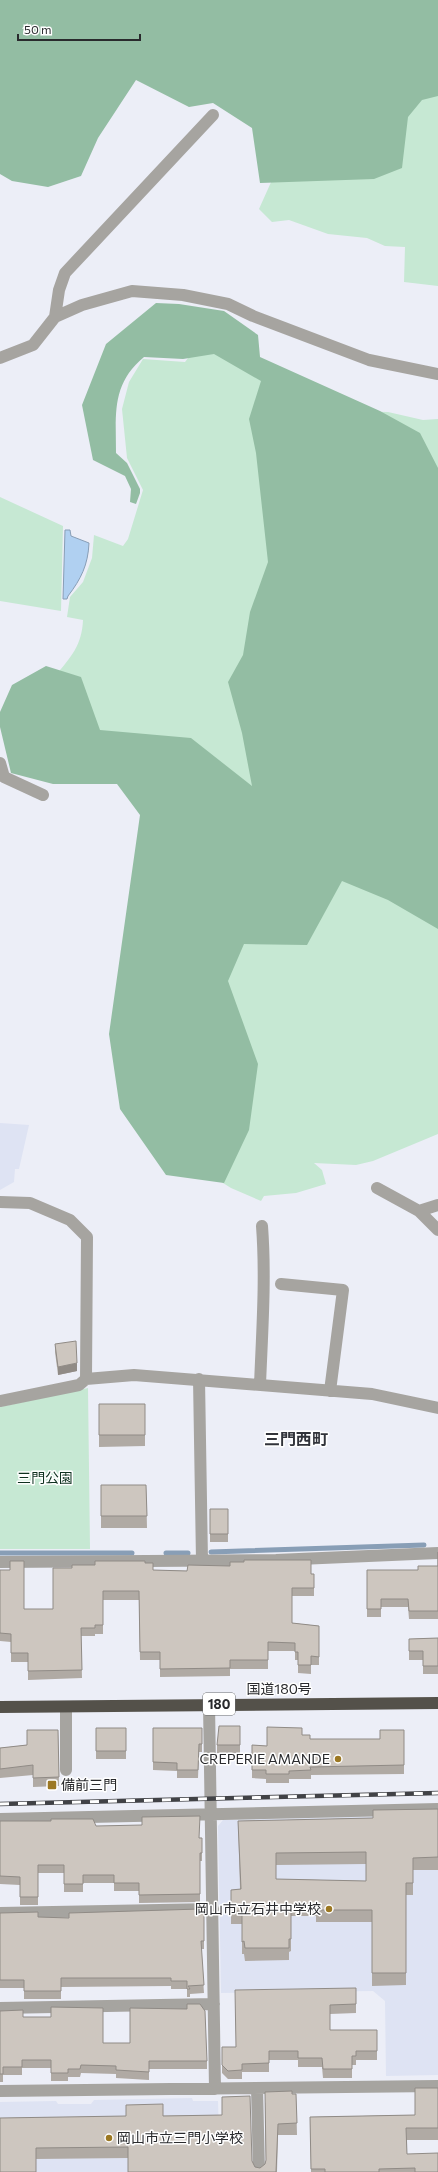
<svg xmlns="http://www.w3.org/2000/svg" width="438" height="2172" viewBox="0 0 438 2172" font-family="Commissioner,'Noto Sans JP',sans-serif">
	<rect width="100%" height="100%" fill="#eceef7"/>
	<path fill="#dee3f3" d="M 0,1123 L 29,1125 L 19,1169 L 15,1169 L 14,1182 L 0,1190 Z
		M 438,1815 L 438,2075 L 386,2076 L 385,2001 L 373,1991 L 221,1993 L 218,1826 L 223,1820 Z
		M 192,2098 L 193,2101 L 218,2101 L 220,2172 L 0,2172 L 0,2102 L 56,2101 L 58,2104 L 91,2104 L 94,2100 Z"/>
	<path fill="#c6e8d3" d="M 438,93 L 438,286 L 404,282 L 405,247 L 385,246 L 367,238 L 328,234 L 289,220 L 272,222 L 259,209 L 272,180 L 377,112 Z
		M 211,343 L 311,410 L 388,412 L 423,420 L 438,419 L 438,1134 L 373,1161 L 356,1165 L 314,1163 L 322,1170 L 326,1184 L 296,1193 L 264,1196 L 261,1201 L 231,1188 L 207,1173 L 210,1024 L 230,921 L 91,738 L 56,675 C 71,657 82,645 83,620 L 67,617 L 70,597 L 83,582 L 92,558 L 94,535 L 123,546 L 128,539 L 143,490 L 127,458 L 122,409 L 129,382 L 143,359 L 185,362 L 192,353 Z
		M 0,497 L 63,526 L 61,611 L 0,601 Z
		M 88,1388 L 90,1549 L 0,1549 L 0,1407 Z"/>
	<path fill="#93bda3" d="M 0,0 L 438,0 L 438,96 L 422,100 L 408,117 L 402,168 L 374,179 L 260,183 L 252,128 L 213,103 L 189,107 L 136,80 L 98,138 L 81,176 L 48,187 L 12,181 L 0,174 Z
		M 156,303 L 179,304 L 224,311 L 258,335 L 260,357 L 380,411 L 420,433 L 438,468 L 438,929 L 388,900 L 342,881 L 307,945 L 244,944 L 228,981 L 258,1064 L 249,1130 L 224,1183 L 166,1175 L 120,1109 L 109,1034 L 140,815 L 117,784 L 53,784 L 11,773 L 0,727 L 0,712 L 12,685 L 46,666 L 81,677 L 100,730 L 191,738 L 252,786 L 242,733 L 228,682 L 243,655 L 250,612 L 268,562 L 256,453 L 249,419 L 261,381 L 214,354 L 183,359 L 144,357 C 111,384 116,415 116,453 L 127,463 L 140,489 L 140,493 L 136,504 L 130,502 L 131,489 L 125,476 L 93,460 L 82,405 L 106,344 Z"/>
	<path fill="#b0d0f1" stroke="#889eb6" d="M 65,530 L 70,530 L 71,536 L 89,543 C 88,565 81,579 68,596 L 67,599 L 63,599 Z"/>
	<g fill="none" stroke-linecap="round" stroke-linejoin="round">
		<path stroke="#889eb6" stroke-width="5" d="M 211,1552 L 424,1545
			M 0,1553 L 132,1553
			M 166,1553 L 188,1553"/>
		<path stroke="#a6a4a0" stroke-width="12" d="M 55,317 L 59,290 L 65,273 L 213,115
			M 0,358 L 33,345 L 55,317 L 82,305 L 132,291 L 183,295 L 228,304 L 253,316 L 369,360 L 438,374
			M 0,763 L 4,777 L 43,795
			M 377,1188 L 419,1211 L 438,1230
			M 0,1202 L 30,1203 L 70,1220 L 87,1237 L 86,1379
			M 419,1211 L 438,1205
			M 281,1284 L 343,1290 L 330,1391
			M 199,1379 L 202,1561
			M 260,1385 C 262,1332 266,1279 262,1226
			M 0,1401 L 79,1385 L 86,1379 L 134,1375 L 372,1394 L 438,1408
			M 0,1562 L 276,1560 L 438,1553
			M 209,1704 L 215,2089
			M 66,1707 L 66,1770
			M 0,1819 L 438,1809
			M 0,1913 L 213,1909
			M 0,2008 L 214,2004
			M 257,2088 L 259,2172
			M 0,2091 L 438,2086"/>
		<path stroke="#54514a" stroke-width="12" d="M 0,1707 L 438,1703"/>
		<defs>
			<path id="rail" d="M 0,1804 L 438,1793"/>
		</defs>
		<use href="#rail" stroke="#414246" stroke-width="4.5"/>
		<use href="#rail" stroke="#fff" stroke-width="3" stroke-dasharray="9" stroke-linecap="butt"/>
	</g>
	<path fill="#b0aaa4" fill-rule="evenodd" d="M 55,1344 L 77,1371 L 58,1375 L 55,1352 Z
		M 99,1404 L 145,1404 L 145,1446 L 99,1447 Z
		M 101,1485 L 146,1485 L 147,1528 L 101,1528 Z
		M 210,1509 L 228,1509 L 228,1542 L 210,1542 Z
		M 438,1552 L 438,1619 L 409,1619 L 408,1607 L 381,1607 L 381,1617 L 367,1617 L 367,1570 L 418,1570 L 438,1566 Z
		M 145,1563 L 153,1570 L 314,1574 L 314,1596 L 292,1596 L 292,1623 L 319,1626 L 319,1665 L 311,1665 L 311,1674 L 298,1673 L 298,1660 L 295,1660 L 295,1651 L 268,1651 L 268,1669 L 230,1669 L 230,1676 L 160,1677 L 160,1660 L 140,1660 L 139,1600 L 103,1600 L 103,1634 L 95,1634 L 95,1636 L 81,1636 L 82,1678 L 28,1680 L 28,1662 L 11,1662 L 11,1642 L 0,1641 L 0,1570 L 24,1609 L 53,1609 L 72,1568 L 95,1565 Z
		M 438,1638 L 438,1674 L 423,1674 L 423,1660 L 409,1660 L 409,1639 Z
		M 240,1726 L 240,1753 L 217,1753 L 217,1745 Z
		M 96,1728 L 126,1728 L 126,1759 L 96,1759 Z
		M 153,1728 L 202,1728 L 202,1752 L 199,1752 L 198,1778 L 177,1778 L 177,1771 L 153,1770 Z
		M 58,1730 L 59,1786 L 33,1787 L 33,1775 L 0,1778 L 0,1748 L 27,1745 Z
		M 404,1730 L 404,1774 L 311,1775 L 311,1779 L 289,1779 L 289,1783 L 266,1783 L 266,1779 L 252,1778 L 252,1745 L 267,1746 L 302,1735 L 310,1739 L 380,1739 Z
		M 438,1809 L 438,1870 L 413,1870 L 413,1895 L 406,1895 L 406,1985 L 372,1986 L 372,1922 L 316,1922 L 316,1916 L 291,1916 L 291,1951 L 289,1952 L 289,1960 L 245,1961 L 244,1954 L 242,1954 L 242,1924 L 231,1924 L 231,1890 L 240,1889 L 238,1821 L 373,1818 ZM 366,1864 L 366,1881 L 276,1879 L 276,1865 Z
		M 0,1821 L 96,1826 L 202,1838 L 202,1861 L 200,1861 L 200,1902 L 139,1903 L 139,1891 L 114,1891 L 114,1883 L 83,1883 L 83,1892 L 64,1892 L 64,1873 L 38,1873 L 38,1905 L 20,1905 L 20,1885 L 0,1884 Z
		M 0,1913 L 38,1917 L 69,1918 L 204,1914 L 204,1949 L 201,1949 L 204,1993 L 190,1994 L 190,1997 L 187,1997 L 187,1989 L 171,1989 L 171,1986 L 61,1987 L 61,1999 L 24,1999 L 24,1988 L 0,1988 Z
		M 356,1988 L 356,2013 L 330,2014 L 330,2030 L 377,2030 L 377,2060 L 356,2060 L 356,2065 L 352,2065 L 352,2078 L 323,2078 L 322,2067 L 298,2067 L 298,2060 L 269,2060 L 269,2072 L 242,2072 L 242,2079 L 228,2079 L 222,2073 L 222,2047 L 236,2047 Z
		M 0,2011 L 103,2043 L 207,2061 L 207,2069 L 149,2069 L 149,2080 L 116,2078 L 116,2074 L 81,2073 L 80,2077 L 68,2077 L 68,2081 L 51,2081 L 51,2068 L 22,2068 L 22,2075 L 3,2075 L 3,2082 L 0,2082 Z
		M 438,2088 L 438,2140 L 407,2140 L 407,2154 L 438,2172 L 311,2172 L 310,2117 L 415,2115 Z
		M 292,2094 L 296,2094 L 297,2135 L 278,2135 L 277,2172 L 128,2158 L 36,2159 L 0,2118 L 222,2115 L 222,2097 L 252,2161 L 255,2167 L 260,2168 L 265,2164 L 266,2161 L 265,2103 Z"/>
	<path fill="#908b86" d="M 77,1363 L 77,1371 L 58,1375 L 58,1367 Z"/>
	<path fill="#cdc6bf" stroke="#908b86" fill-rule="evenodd" d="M 76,1341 L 77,1363 L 58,1367 L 55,1344 Z
		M 99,1404 L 145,1404 L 145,1435 L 99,1435 Z
		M 101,1485 L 146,1485 L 147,1516 L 101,1516 Z
		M 210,1509 L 228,1509 L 228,1534 L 210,1534 Z
		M 438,1552 L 438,1611 L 409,1611 L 408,1599 L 381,1599 L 381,1609 L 367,1609 L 367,1570 L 418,1570 L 418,1566 L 438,1566 Z
		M 244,1560 L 311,1560 L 311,1574 L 314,1574 L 314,1588 L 292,1588 L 292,1623 L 319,1626 L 319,1657 L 311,1656 L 311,1665 L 298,1665 L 298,1652 L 295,1652 L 295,1643 L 268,1642 L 268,1660 L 230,1660 L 230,1668 L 160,1669 L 160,1652 L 140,1652 L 139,1591 L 103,1591 L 103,1625 L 95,1625 L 95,1628 L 81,1628 L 82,1670 L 28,1671 L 28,1653 L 11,1653 L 11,1634 L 0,1633 L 0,1570 L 10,1570 L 10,1561 L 24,1561 L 24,1609 L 53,1609 L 53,1568 L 72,1568 L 72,1565 L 95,1565 L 95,1561 L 145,1561 L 145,1563 L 153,1563 L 153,1570 L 187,1571 L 188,1565 L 230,1566 L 230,1562 L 244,1562 Z
		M 438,1638 L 438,1666 L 423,1666 L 423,1651 L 409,1651 L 409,1639 Z
		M 219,1726 L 240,1726 L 240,1745 L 217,1745 Z
		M 267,1727 L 302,1728 L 302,1735 L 310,1735 L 310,1739 L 380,1739 L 380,1730 L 404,1730 L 404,1765 L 310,1767 L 311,1770 L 289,1771 L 289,1774 L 266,1774 L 266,1770 L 252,1770 L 252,1745 L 267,1746 Z
		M 96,1728 L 126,1728 L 126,1751 L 96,1751 Z
		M 153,1728 L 202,1728 L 202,1744 L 199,1744 L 198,1770 L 177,1770 L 177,1763 L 153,1762 Z
		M 27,1730 L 58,1730 L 59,1777 L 33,1778 L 33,1765 L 0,1769 L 0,1748 L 27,1745 Z
		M 438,1809 L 438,1857 L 413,1858 L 413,1883 L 406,1883 L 406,1973 L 372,1973 L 372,1910 L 316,1910 L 316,1904 L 291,1904 L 291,1939 L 289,1939 L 289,1948 L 245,1948 L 244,1941 L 242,1942 L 242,1911 L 231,1911 L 231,1890 L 241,1889 L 238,1821 L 373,1818 L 373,1810 ZM 366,1852 L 366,1881 L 276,1879 L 276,1853 Z
		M 200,1816 L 199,1838 L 202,1838 L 202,1853 L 200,1853 L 200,1894 L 139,1895 L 139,1883 L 114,1883 L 114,1875 L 83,1875 L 83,1884 L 64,1884 L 64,1865 L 38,1865 L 38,1897 L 20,1897 L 20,1877 L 0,1876 L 0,1821 L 51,1821 L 51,1819 L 93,1819 L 96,1826 L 142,1825 L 142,1817 Z
		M 200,1909 L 204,1914 L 204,1941 L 201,1941 L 204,1985 L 188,1986 L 190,1989 L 187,1989 L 187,1981 L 171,1981 L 171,1978 L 61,1978 L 61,1991 L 24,1991 L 24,1980 L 0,1980 L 0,1913 L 38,1912 L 38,1917 L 69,1918 L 69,1913 Z
		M 356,1988 L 356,2004 L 330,2005 L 330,2030 L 377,2030 L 377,2051 L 356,2051 L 356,2056 L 352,2056 L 352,2069 L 323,2069 L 322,2058 L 298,2058 L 298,2051 L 269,2051 L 269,2063 L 242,2064 L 242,2070 L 228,2071 L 222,2065 L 222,2047 L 236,2047 L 235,1990 Z
		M 187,2004 L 200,2004 L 205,2011 L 207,2061 L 149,2061 L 149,2072 L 116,2070 L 116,2066 L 81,2065 L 80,2069 L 68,2069 L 68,2073 L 51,2073 L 51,2060 L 22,2060 L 22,2067 L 3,2067 L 3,2074 L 0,2074 L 0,2011 L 23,2010 L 23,2017 L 51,2017 L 51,2007 L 103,2008 L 103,2043 L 130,2043 L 130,2008 L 187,2009 Z
		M 415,2088 L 438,2088 L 438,2128 L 406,2128 L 407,2154 L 438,2153 L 438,2172 L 415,2172 L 415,2168 L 379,2169 L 379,2172 L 325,2172 L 325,2169 L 311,2169 L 310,2117 L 415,2115 Z
		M 292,2091 L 292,2094 L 296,2094 L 297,2123 L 278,2124 L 276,2172 L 128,2172 L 128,2147 L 36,2148 L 36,2172 L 0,2172 L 0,2118 L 126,2116 L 126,2105 L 163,2104 L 163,2116 L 222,2115 L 222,2097 L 250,2096 L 252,2161 L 255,2167 L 260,2168 L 265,2164 L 266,2160 L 265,2092 Z"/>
	<g fill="#9c7823" stroke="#fff" stroke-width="1.5">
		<circle cx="338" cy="1759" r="4"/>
		<rect x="47" y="1780" width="10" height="10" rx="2"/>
		<circle cx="329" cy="1909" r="4"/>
		<circle cx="109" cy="2138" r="4"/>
	</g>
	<g text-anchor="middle" stroke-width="3" stroke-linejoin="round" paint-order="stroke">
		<rect fill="#fff" stroke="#696a6c" stroke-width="1" x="203" y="1693" width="32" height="22" rx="3"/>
		<g font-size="13" font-weight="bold" fill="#292a2d">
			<text x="219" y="1709">180</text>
		</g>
		<g font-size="14" fill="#0e311f" stroke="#fff">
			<text x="45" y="1483">三門公園</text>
		</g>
		<g font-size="14" fill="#292a2d" stroke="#fff">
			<text x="279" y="1694">国道180号</text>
		</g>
		<g font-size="14" fill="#292a2d" stroke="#fff" text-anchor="end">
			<text x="330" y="1764">CREPERIE AMANDE</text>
			<text x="61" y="1790" text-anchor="start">備前三門</text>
			<text x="321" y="1914">岡山市立石井中学校</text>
			<text x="117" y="2143" text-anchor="start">岡山市立三門小学校</text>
		</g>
		<g font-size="16" font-weight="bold" fill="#31333a" stroke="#fff">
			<text x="296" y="1445">三門西町</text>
		</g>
	</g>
	<path d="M18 34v6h122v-6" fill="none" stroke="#292a2d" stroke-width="2"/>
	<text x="24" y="34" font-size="12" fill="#292a2d" stroke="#ffffff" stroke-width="3" paint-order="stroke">50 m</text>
</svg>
